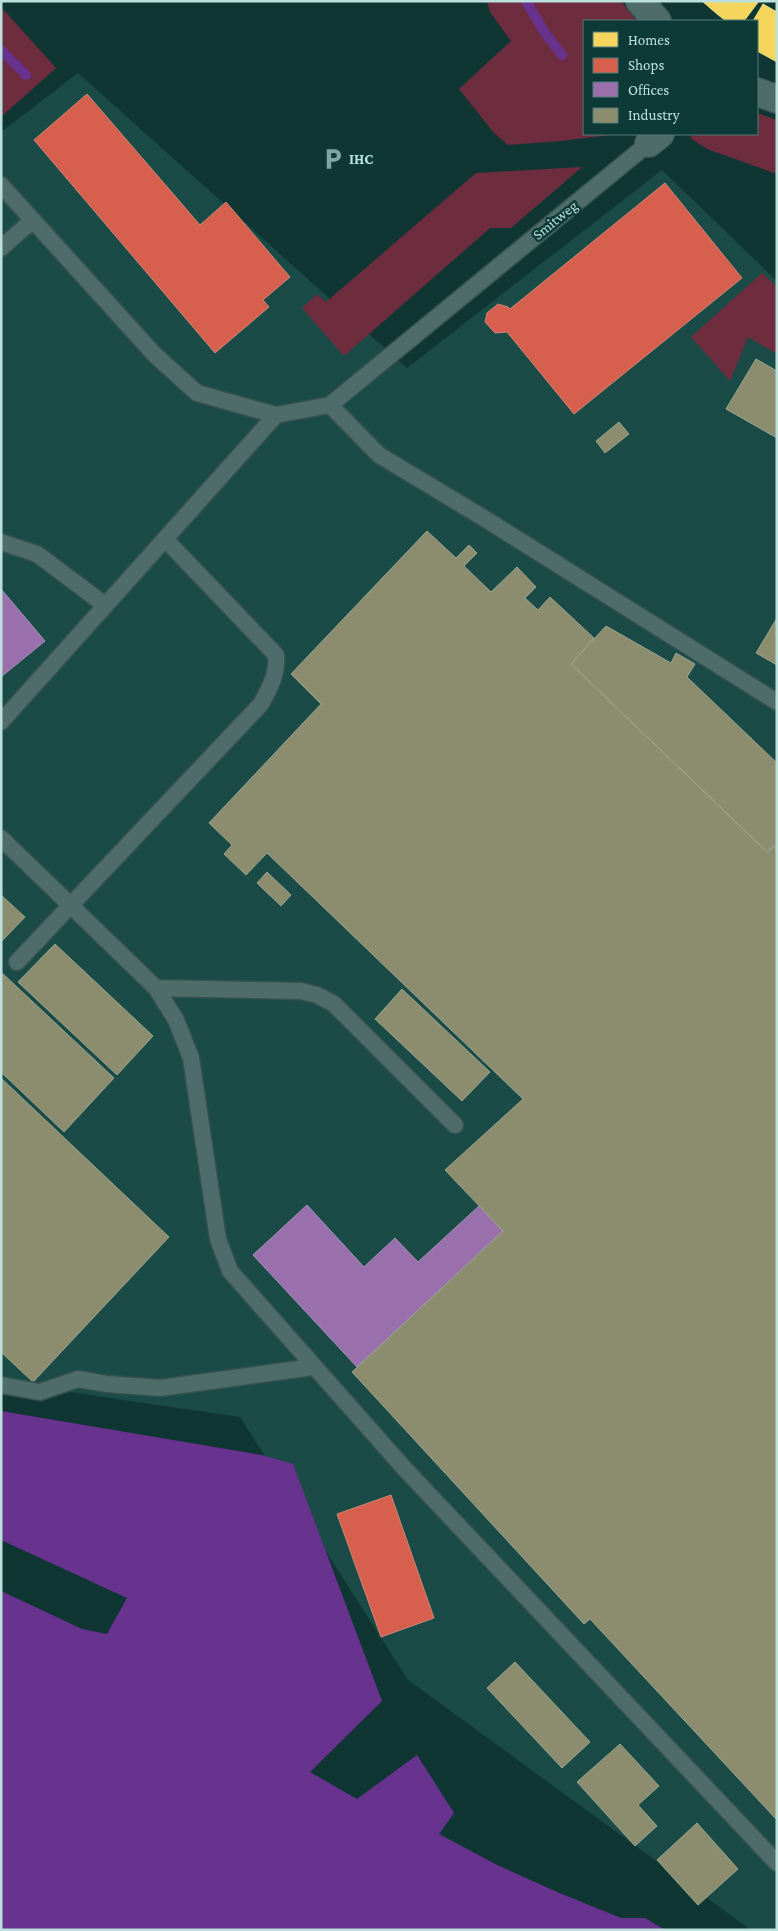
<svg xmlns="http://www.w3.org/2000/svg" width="778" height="1931" viewBox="0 0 778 1931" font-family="'Crimson Pro',serif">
	<rect width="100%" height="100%" fill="#103634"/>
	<path fill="#1a4b47" d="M 78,73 L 407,368 L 662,170 L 777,281 L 777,1930 L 751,1930 L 408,1680 L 240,1417 L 1,1382 L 1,132 Z"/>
	<path fill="#6e2d3e" d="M 487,1 L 621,1 L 637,21 L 584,21 L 584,134 L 619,134 L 560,141 L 508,145 L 494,133 L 459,89 L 511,41 L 490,12 Z
		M 1,7 L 56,68 L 1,117 Z
		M 757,113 L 777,120 L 777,174 L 707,149 L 690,138 L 695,134 L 757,134 Z
		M 582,167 L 511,228 L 490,228 L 344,356 L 302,308 L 317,294 L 326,302 L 476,173 Z
		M 762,273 L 777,287 L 777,354 L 748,337 L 730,381 L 691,337 Z"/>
	<path fill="#68338f" d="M 1,1411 L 262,1455 L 293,1464 L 382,1701 L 310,1772 L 357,1799 L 417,1755 L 454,1813 L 439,1834 L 497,1865 L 557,1892 L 621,1918 L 645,1918 L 665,1930 L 1,1930 L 1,1591 L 82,1629 L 107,1634 L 127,1598 L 1,1540 Z"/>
	<path fill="#f6d55c" stroke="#e5d983" d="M 702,1 L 727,1 L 717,14 Z
		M 727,1 L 759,1 L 744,21 L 726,21 L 717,14 Z
		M 763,4 L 777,12 L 777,62 L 757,51 L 757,21 L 753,21 Z"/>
	<path fill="#d6604d" stroke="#ce8778" d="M 87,94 L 200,225 L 226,202 L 290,277 L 263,300 L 269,307 L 215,353 L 34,140 Z
		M 665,183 L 742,278 L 574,414 L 507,332 L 495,333 L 485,322 L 487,313 L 498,304 L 508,307 L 510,309 Z
		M 391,1495 L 434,1618 L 381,1637 L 337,1514 Z"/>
	<path fill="#9970ab" stroke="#a492ba" d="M 1,589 L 45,641 L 1,677 Z
		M 307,1205 L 364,1267 L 395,1238 L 418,1262 L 479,1206 L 503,1231 L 357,1367 L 253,1255 Z"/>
	<path fill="#8c8c6e" stroke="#9aa68f" d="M 756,359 L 777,371 L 777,438 L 726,409 Z
		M 619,422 L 629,434 L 605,453 L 596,441 Z
		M 427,531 L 456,558 L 469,545 L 477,553 L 464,566 L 491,592 L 517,567 L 536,587 L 525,598 L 538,610 L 550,597 L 594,638 L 571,664 L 767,852 L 777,844 L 777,1820 L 590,1619 L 584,1624 L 352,1372 L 503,1231 L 445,1170 L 523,1099 L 267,853 L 246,875 L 224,854 L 232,845 L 209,823 L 321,704 L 291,674 Z
		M 777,618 L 777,665 L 756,653 Z
		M 606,626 L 671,663 L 676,653 L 695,664 L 687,677 L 777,763 L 777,844 L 767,852 L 571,664 Z
		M 267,872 L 291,895 L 281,906 L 257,883 Z
		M 1,895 L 25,917 L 1,942 Z
		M 55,944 L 153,1036 L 117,1075 L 18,982 Z
		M 1,972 L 114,1078 L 64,1132 L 1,1072 Z
		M 402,989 L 490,1072 L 462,1101 L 375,1019 Z
		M 1,1078 L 169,1237 L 33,1382 L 1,1352 Z
		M 515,1662 L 590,1742 L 562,1768 L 487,1688 Z
		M 620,1744 L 659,1786 L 638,1805 L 657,1826 L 635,1846 L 577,1782 Z
		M 697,1823 L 738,1869 L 698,1905 L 657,1860 Z"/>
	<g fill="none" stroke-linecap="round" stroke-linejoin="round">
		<path stroke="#68338f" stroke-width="10" d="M 526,1 L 545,33 L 562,55
			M 1,50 L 26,75"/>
		<defs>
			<path id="service" d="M 1,185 L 154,354 L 197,393 L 276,415 L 330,405 L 379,455 L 482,517 L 777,702
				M 1,248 L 33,220
				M 330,405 L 649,143
				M 1,542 L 37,554 L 105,605
				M 1,722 L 276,415
				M 1,838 L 156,988 L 301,991 L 317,995 L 334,1004 L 455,1125
				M 17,962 L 261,704 C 270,687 278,674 276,655 L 165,539
				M 156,988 L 176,1020 L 191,1058 L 218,1239 L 230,1271 L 404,1468 L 777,1863
				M 1,1385 L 40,1392 L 78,1379 L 107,1384 L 160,1388 L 313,1367"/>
			<path id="minor" d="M 649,143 L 660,134"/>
			<path id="tertiary" d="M 640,1 L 657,21
				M 757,92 L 777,99"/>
		</defs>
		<use href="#service" stroke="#35514f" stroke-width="19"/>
		<use href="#minor" stroke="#35514f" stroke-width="30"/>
		<use href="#tertiary" stroke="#35514f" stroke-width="30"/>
		<use href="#service" stroke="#4d6c6a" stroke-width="16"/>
		<use href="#minor" stroke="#4d6c6a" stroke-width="28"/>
		<use href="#tertiary" stroke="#4d6c6a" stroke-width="28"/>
	</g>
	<defs>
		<symbol id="parking-bare" viewBox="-9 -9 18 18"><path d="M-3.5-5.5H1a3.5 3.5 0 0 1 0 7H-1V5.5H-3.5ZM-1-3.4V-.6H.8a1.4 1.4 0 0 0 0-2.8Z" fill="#80a5a2" stroke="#0d3937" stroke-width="2.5" paint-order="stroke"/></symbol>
	</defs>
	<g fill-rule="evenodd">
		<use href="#parking-bare" x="317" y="143" width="32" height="32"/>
	</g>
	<g text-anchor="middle" stroke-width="5" stroke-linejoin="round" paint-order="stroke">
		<g font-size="15" font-weight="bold" fill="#bce1dd" stroke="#0d3937" text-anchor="start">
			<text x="349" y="164">IHC</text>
		</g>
		<g font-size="15" fill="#bce1dd" stroke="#0d3937">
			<text transform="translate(555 220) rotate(-39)" y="5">Smitweg</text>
		</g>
	</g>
	<rect width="778" height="1931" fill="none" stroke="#bce1dd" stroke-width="5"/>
	<rect x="583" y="20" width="175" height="115" fill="#0d3937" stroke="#537c79"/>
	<rect x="593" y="32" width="25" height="15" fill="#f6d55c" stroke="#537c79"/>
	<text x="628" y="45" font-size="15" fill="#bce1dd">Homes</text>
	<rect x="593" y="58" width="25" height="15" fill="#d6604d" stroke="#537c79"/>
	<text x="628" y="70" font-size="15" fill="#bce1dd">Shops</text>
	<rect x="593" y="82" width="25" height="15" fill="#9970ab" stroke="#537c79"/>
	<text x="628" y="95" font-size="15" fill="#bce1dd">Offices</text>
	<rect x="593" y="108" width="25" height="15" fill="#8c8c6e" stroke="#537c79"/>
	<text x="628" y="120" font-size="15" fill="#bce1dd">Industry</text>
</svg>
